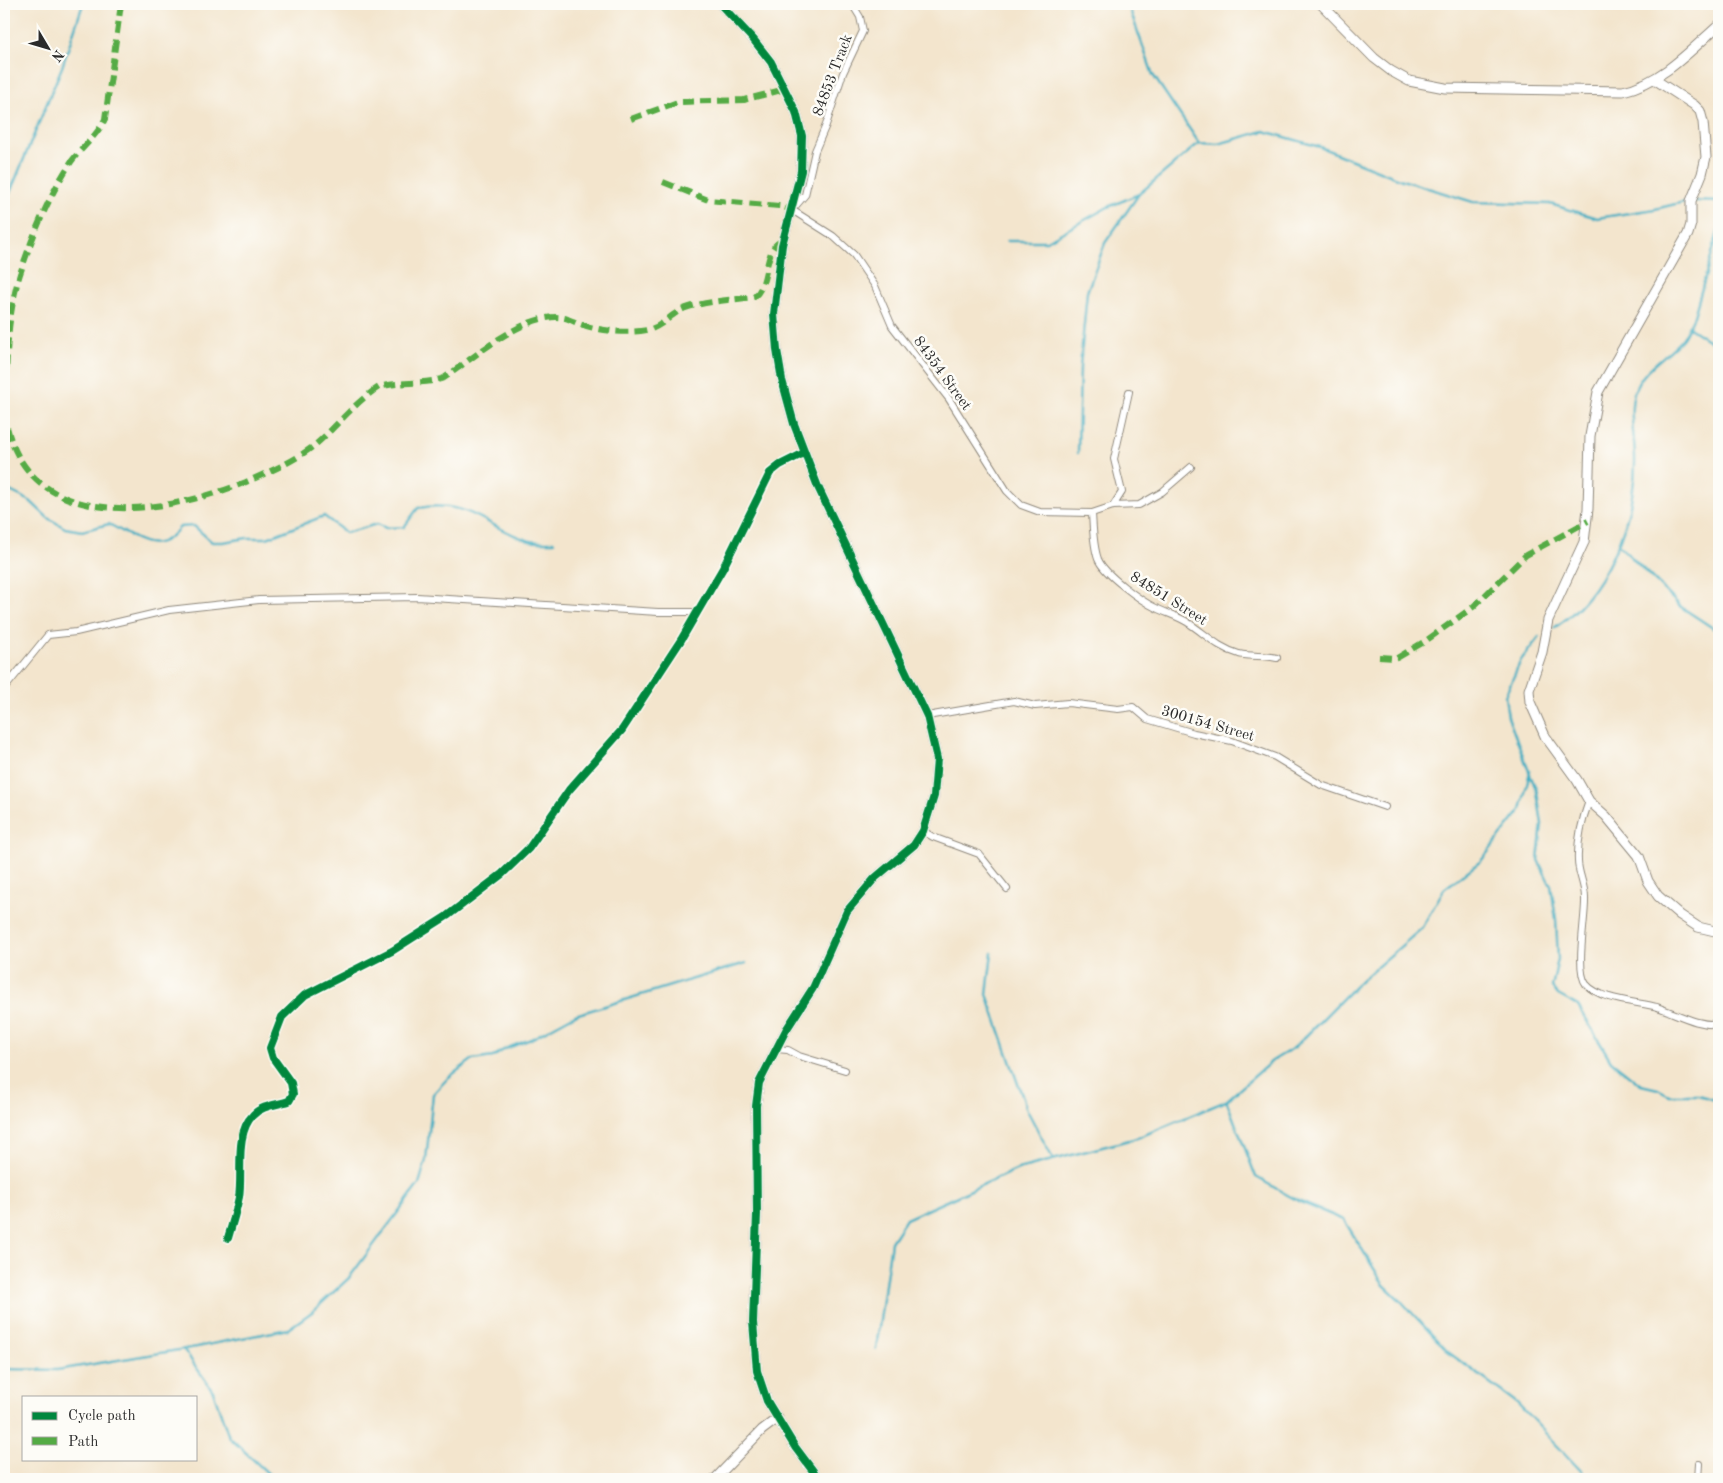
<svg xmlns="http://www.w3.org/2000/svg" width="1723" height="1483" viewBox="0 0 1723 1483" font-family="'Old Standard TT',serif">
	<rect width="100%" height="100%" fill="#fdfcf7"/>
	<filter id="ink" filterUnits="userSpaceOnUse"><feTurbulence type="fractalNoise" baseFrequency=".02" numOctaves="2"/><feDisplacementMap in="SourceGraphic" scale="10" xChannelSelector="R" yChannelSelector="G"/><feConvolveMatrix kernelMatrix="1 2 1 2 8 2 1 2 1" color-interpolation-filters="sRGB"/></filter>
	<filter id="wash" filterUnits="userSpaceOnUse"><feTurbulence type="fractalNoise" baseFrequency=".0096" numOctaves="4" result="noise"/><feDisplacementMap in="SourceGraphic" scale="20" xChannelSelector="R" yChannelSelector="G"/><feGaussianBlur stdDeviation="1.12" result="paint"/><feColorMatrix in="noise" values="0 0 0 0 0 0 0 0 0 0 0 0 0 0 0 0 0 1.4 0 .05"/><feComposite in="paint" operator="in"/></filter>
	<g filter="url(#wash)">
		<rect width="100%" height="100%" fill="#f3e5cd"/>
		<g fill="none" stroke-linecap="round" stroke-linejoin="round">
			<path stroke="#44afc3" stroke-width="2.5" d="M 1128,4 L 1153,75 L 1199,143 L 1218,144 L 1264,131 L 1320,147 L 1402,180 L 1473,202 L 1550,204 L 1597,218 L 1655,209 L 1688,201
				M 1693,201 L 1719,202
				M 4,207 L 62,67 L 83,4
				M 1007,241 L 1047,241 L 1108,207 L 1139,194
				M 1688,327 L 1719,347
				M 1078,453 L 1080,367 L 1087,292 L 1105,243 L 1139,194 L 1199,143
				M 4,488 L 30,501 L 48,518 L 65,528 L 82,531 L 109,524 C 138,539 155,558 180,527 L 194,526 L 212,542 L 223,542 L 247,538 L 267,538 L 324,516 L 346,533 L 377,524 L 386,528 L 404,527 L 418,508 C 469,499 484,526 527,540 C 535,543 546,542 554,542
				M 1619,545 L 1681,607 L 1719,632
				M 1554,628 C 1604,595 1634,523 1635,464 C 1636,441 1628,415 1634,393 C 1642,368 1667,357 1682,339 C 1687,333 1690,323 1694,316 L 1719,229
				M 1539,637 L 1521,660 L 1505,696 L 1508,717 L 1537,792 L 1542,824 L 1538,860 L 1551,886 L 1556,919 L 1558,959 L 1552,987 L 1558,995 L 1578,1006 L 1611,1061 L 1641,1085 L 1658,1089 L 1669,1095 L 1698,1095 L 1719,1101
				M 992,953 L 987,994 L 1027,1110 L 1053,1159
				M 1227,1102 L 1256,1177 L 1298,1201 L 1344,1220 L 1384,1285 L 1401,1301 L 1448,1352 L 1517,1403 L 1584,1474
				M 876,1349 L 891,1242 L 906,1219 L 1018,1169 L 1137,1138 L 1226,1101 L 1272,1061 L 1295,1047 L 1356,985 L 1421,929 L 1444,889 L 1481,861 L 1521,810 L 1530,771
				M 184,1350 L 213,1391 L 229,1437 L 274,1479
				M 4,1369 L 57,1370 L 197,1347 L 288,1329 L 312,1312 L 349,1278 L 419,1184 L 426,1160 L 433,1094 L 449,1077 L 472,1060 L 493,1057 L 505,1049 L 531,1039 L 575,1015 L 746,963"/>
		</g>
	</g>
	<g filter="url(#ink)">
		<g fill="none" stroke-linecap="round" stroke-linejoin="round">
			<defs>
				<path id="street" d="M 852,4 L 860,17 L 863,31 L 843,73 L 826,125 L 815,151 L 805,195 L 792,210 L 833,236 L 854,255 L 875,286 L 892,326 L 949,399 L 1007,491 L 1021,505 L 1040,512 L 1092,513 L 1113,506 L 1139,505 L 1162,492 L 1191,467
					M 1113,506 L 1122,492 L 1114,459 L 1129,392
					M 1092,513 C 1093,528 1093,545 1098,559 C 1104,574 1141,601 1156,608 C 1166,613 1177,616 1187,622 C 1206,634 1216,647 1239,654 C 1251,657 1264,655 1277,658
					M 4,689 L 48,635 L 76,632 L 169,610 L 259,600 L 417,597 L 658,612 L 696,612
					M 927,716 L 1014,701 L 1035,706 L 1068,703 L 1118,709 L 1133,707 L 1147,719 L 1194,733 L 1232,741 L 1275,757 L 1321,785 L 1385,807
					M 1589,801 C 1582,820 1577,840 1578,861 C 1578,873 1585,885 1585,898 C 1586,917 1575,970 1586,984 C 1599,1000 1638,1002 1657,1007 C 1678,1014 1697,1026 1719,1024
					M 923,831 L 933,837 L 979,854 L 1007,889
					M 776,1049 L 788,1050 L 799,1056 L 845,1070
					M 228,1238 C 232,1225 236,1211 239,1197 C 243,1172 234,1134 253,1115 C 262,1105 277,1105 289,1101 L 293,1094 L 291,1083 L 273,1058 L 270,1048 L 282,1017 L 305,995 L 392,951 L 447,916 L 502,874 L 529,848 L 569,790 L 622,730 L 681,640 L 723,568 L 770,473 L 780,465 L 804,453
					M 1698,1479 L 1699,1464"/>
				<path id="secondary" d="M 720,4 L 753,39 L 771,62 L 796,112 L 802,136 L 801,171 L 782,245 L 774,314 L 777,350 L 782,380 L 794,424 L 818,487 L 927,716 L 937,759 L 934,796 L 923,831 L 914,845 L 875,878 L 847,911 L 813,988 L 786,1030 L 759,1083 L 756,1106 L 757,1214 L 753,1322 L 757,1371 L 767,1401 L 795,1447 L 819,1479
					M 1321,4 L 1374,58 L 1391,71 L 1409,81 L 1445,88 L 1623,91 C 1662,82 1690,51 1719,25
					M 1654,79 L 1694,105 L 1700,111 L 1703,122 L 1706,157 L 1702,174 L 1691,201 L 1691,224 L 1688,234 L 1598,392 L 1590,436 L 1588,509 L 1584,542 L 1548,620 L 1542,652 L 1529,690 L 1530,702 L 1545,736 L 1577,780 L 1589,801 L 1606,816 L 1639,856 L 1648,881 L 1658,896 L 1680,915 L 1698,927 L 1719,932
					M 715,1479 L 762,1430 L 778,1418"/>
			</defs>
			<use href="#street" stroke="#8f887c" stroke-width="8"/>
			<use href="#secondary" stroke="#8f887c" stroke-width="11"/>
			<use href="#street" stroke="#fff" stroke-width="6"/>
			<use href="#secondary" stroke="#fff" stroke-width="9"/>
			<path stroke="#54ab44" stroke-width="6" stroke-dasharray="12 6" stroke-linecap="butt" d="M 121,4 L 105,119 C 97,136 82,147 71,162 C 50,194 34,232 22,268 C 10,302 7,341 6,376 C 6,392 3,412 7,427 C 34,536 167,514 246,482 C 269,472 295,461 315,445 C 337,426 354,403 379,387 C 401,381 423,385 444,378 C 474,358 526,310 565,318 C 571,320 577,323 583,325 C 602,331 627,334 647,330 C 663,327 671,313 686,308 C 707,301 732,300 754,297 C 771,284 762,246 784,240
				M 631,119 L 678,102 L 744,100 L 785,89
				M 663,182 L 708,200 L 780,206 L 792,210
				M 1379,657 L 1397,658 L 1427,640 L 1473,607 L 1526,555 L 1588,521"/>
			<defs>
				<path id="cycleway" d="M 720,4 L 753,39 L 771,62 L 796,112 L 802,136 L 801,171 L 782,245 L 774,314 L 777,350 L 782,380 L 794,424 L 818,487 L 927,716 L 937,759 L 934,796 L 923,831 L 914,845 L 875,878 L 847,911 L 813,988 L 786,1030 L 759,1083 L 756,1106 L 757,1214 L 753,1322 L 757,1371 L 767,1401 L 795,1447 L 819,1479
					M 228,1238 C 232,1225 236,1211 239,1197 C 243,1172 234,1134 253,1115 C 262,1105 277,1105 289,1101 L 293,1094 L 291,1083 L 273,1058 L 270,1048 L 282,1017 L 305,995 L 392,951 L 447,916 L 502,874 L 529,848 L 569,790 L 622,730 L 681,640 L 723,568 L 770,473 L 780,465 L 804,453"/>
			</defs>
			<use href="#cycleway" stroke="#fdfcf7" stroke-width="11"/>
			<use href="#cycleway" stroke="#00873e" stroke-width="8"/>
		</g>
	</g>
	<g text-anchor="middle" stroke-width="5" stroke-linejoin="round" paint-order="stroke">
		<g font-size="15" fill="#2b2b2b" stroke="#fdfcf7">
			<text transform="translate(832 75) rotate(-69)" y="5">84853 Track</text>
			<text transform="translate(943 373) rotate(54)" y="5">84354 Street</text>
			<text transform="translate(1169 598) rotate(32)" y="5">84851 Street</text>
			<text transform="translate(1208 723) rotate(16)" y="5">300154 Street</text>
		</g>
	</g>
	<rect width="1723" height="1483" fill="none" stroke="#fdfcf7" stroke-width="20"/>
	<rect x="22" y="1396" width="175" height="65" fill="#fdfcf7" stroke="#a9a8a5"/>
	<rect x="32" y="1412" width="25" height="8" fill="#00873e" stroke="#a9a8a5"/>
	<text x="68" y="1420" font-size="15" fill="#2b2b2b">Cycle path</text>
	<rect x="32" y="1437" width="25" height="8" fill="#54ab44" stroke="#a9a8a5"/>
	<text x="68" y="1446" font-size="15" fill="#2b2b2b">Path</text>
	<g transform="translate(48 48) rotate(128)" stroke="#fdfcf7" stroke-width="4" paint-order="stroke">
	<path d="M0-4L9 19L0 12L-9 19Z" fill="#2b2b2b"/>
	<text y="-8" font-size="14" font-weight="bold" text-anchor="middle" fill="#2b2b2b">N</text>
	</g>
</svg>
